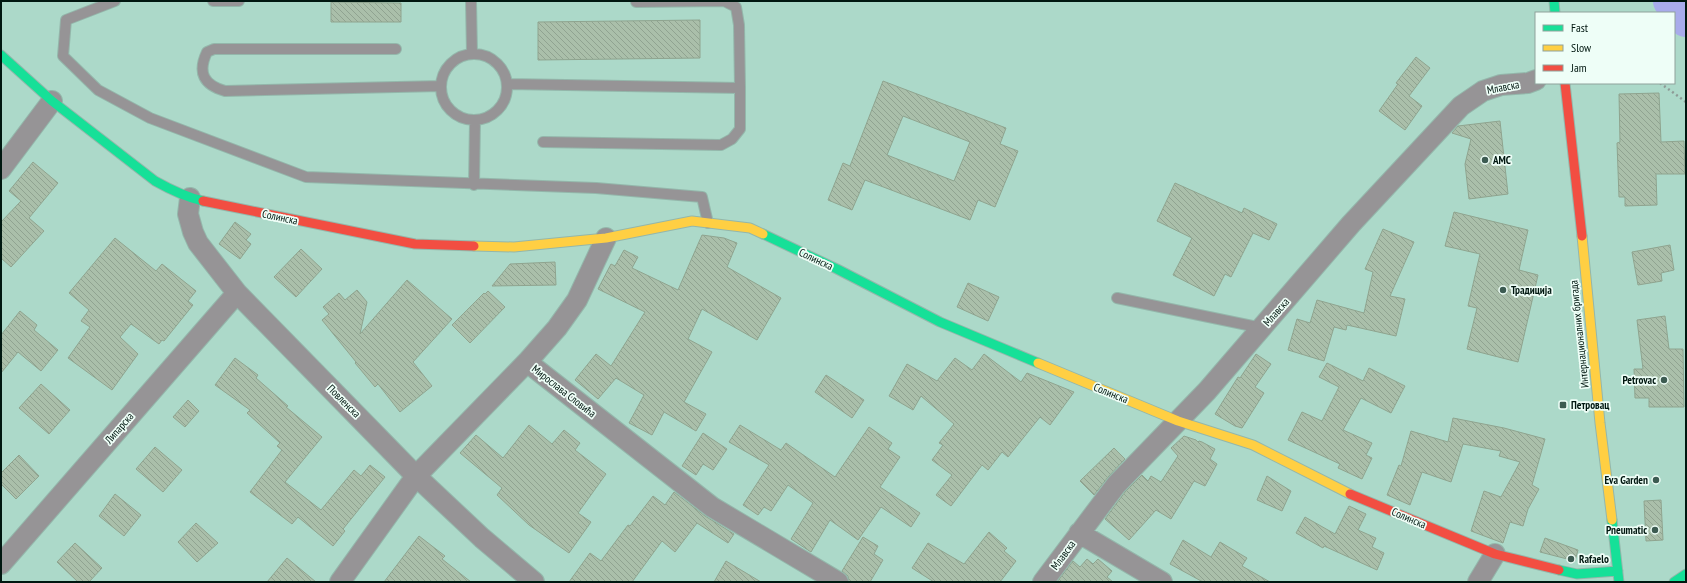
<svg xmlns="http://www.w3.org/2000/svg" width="1687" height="583" viewBox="0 0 1687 583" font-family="'PT Sans Narrow',sans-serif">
	<defs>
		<pattern id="building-back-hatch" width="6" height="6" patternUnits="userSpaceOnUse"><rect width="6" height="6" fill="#aabfaa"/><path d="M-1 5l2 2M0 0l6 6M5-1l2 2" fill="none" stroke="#90a391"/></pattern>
	</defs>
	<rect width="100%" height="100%" fill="#acd9c9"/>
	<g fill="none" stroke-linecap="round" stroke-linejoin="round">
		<path stroke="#a8abeb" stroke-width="36" d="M 1671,1 L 1686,19"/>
	</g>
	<path fill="url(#building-back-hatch)" stroke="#8fa48f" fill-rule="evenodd" d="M 331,2 L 401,3 L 401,22 L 331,22 Z
		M 700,20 L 700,58 L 538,60 L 538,22 Z
		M 1416,57 L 1430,68 L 1409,96 L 1422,106 L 1405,130 L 1379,111 L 1398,84 L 1396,83 Z
		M 883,81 L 1006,128 L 1000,144 L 1018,151 L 995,207 L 978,200 L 970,220 L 865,180 L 852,210 L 828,200 L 843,163 L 850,166 ZM 903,116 L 970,142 L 954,181 L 887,155 Z
		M 1659,93 L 1661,142 L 1684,141 L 1685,174 L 1656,174 L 1657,205 L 1625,206 L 1625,197 L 1619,197 L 1617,143 L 1620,142 L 1619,94 Z
		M 1500,121 L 1508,194 L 1469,199 L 1465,164 L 1471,139 L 1452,133 L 1458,126 Z
		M 33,162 L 58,183 L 29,218 L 44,231 L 11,267 L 1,258 L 1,222 L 21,201 L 9,191 Z
		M 1175,183 L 1242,213 L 1244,208 L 1277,224 L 1269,240 L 1253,233 L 1231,277 L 1225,274 L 1214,296 L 1173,275 L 1192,238 L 1157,221 Z
		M 1454,212 L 1528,230 L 1519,270 L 1538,275 L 1518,362 L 1467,349 L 1477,308 L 1468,306 L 1480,254 L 1445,246 Z
		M 235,222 L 251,234 L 246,240 L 251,244 L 240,259 L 219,244 Z
		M 1383,229 L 1414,242 L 1390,296 L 1405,299 L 1396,336 L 1347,325 L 1346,330 L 1334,327 L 1324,361 L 1288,350 L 1297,319 L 1310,323 L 1317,300 L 1364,313 L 1373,272 L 1365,269 Z
		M 702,235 L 724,238 L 737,243 L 727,267 L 781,298 L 757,340 L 702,309 L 688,339 L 712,352 L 684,402 L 706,414 L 696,431 L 664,412 L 652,435 L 629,423 L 644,395 L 616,378 L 598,399 L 575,380 L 596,354 L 611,366 L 645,312 L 598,289 L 611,264 L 615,266 L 624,250 L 638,257 L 632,268 L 678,290 Z
		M 115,238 L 156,271 L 162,264 L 196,291 L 188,301 L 193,305 L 164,341 L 162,340 L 159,344 L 131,324 L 120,337 L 138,354 L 112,390 L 68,358 L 90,327 L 81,321 L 89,310 L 69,293 Z
		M 1670,245 L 1674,270 L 1661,273 L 1662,281 L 1638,285 L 1632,252 Z
		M 301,249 L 322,269 L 296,297 L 274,277 Z
		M 555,262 L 556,285 L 492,286 L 510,264 Z
		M 407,280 L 452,319 L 413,362 L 432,386 L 400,412 L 378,384 L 375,387 L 355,363 L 356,362 L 322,320 L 329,314 L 323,307 L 339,293 L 345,300 L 357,290 L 367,302 L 360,334 Z
		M 968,283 L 999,297 L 988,321 L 957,307 Z
		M 488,291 L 505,307 L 470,343 L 452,325 L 484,293 L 485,294 Z
		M 20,311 L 37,325 L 34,330 L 58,350 L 41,371 L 18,352 L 1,373 L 1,335 Z
		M 1665,316 L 1669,349 L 1683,349 L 1684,407 L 1649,407 L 1649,398 L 1635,398 L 1634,369 L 1643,369 L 1637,320 Z
		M 984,354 L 1021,382 L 1027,373 L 1074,392 L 1050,425 L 1040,417 L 1008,457 L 1002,452 L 988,470 L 982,465 L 951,506 L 936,495 L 952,475 L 932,460 L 943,445 L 939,443 L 954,424 L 921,396 L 913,410 L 889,396 L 907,364 L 937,381 L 955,358 L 972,370 Z
		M 1256,354 L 1271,364 L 1255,387 L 1264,393 L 1242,428 L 1235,426 L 1215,414 L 1238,377 L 1240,378 Z
		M 235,358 L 258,375 L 256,378 L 288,406 L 286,407 L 322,437 L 285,482 L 321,510 L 354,470 L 361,476 L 370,465 L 385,477 L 343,529 L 345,531 L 333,546 L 298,517 L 292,524 L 250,492 L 282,450 L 277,446 L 280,443 L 247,413 L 250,410 L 215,385 Z
		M 1327,363 L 1363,381 L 1369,368 L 1405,386 L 1391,413 L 1361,398 L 1343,430 L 1372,443 L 1366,455 L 1372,458 L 1362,479 L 1338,468 L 1340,464 L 1288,440 L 1302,412 L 1322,421 L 1339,387 L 1319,377 Z
		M 826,375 L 864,400 L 852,418 L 815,392 Z
		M 41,384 L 70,410 L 49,434 L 19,408 Z
		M 188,400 L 199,411 L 185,427 L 173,417 Z
		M 1453,418 L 1504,428 L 1545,439 L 1532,485 L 1539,489 L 1528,509 L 1523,526 L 1510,522 L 1503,543 L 1471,531 L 1484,491 L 1501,497 L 1520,462 L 1499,456 L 1501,451 L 1463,444 L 1451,482 L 1422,472 L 1410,505 L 1387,495 L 1399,465 L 1401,466 L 1411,431 L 1448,442 Z
		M 529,425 L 552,444 L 564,430 L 580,443 L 575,450 L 606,474 L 578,513 L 591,522 L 569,553 L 529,525 L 497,495 L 502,488 L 460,453 L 476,435 L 503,458 Z
		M 740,425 L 781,450 L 786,443 L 835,477 L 869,427 L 892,443 L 888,449 L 900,457 L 880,487 L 920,513 L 911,527 L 881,507 L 858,540 L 830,520 L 811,552 L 791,539 L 813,503 L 788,485 L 771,511 L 764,507 L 758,515 L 743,505 L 769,465 L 729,442 Z
		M 703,433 L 727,449 L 713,470 L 703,464 L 696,475 L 682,466 Z
		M 1184,436 L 1196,440 L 1198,442 L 1199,441 L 1202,442 L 1215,449 L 1210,459 L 1217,464 L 1205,486 L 1194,481 L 1171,519 L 1156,510 L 1129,540 L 1105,519 L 1125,492 L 1142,475 L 1148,481 L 1151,476 L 1161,482 L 1178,456 L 1171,448 Z
		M 155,447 L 182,470 L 163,492 L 136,469 Z
		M 1114,448 L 1125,459 L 1108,477 L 1094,495 L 1080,481 Z
		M 19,455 L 39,476 L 16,499 L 1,484 L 1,473 Z
		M 1267,476 L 1291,491 L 1282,511 L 1257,500 Z
		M 674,492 L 705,516 L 734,534 L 728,543 L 697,523 L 675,552 L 662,541 L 632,582 L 569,582 L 590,553 L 601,561 L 628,525 L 630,526 L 653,496 L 665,505 Z
		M 115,494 L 141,515 L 124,536 L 99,516 Z
		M 1661,500 L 1663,540 L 1646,541 L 1644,501 Z
		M 1349,506 L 1366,514 L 1358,530 L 1376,538 L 1372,547 L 1384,553 L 1377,570 L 1324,546 L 1323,548 L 1296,533 L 1305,517 L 1335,534 Z
		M 196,523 L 218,543 L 197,562 L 178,542 Z
		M 989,532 L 1007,548 L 1004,551 L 1016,561 L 1000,582 L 934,582 L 912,568 L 928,543 L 964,564 Z
		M 419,536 L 445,556 L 442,559 L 471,582 L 384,582 Z
		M 863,537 L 878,546 L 874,554 L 883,560 L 870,582 L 849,582 L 848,576 L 842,571 Z
		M 1545,538 L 1578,550 L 1575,561 L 1540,552 Z
		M 1183,540 L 1211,557 L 1220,542 L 1247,558 L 1242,566 L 1270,582 L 1203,582 L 1170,564 Z
		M 75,543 L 102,568 L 89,582 L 78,582 L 57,562 Z
		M 287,558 L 316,582 L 267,582 Z
		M 1087,559 L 1093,564 L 1098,559 L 1112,571 L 1107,577 L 1113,582 L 1057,582 L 1073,561 L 1080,567 Z
		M 726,561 L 761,582 L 714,582 Z"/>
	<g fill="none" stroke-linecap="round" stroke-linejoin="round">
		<defs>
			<path id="lane" d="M 115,1 L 66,20 L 63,56 L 98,90 L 150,118 L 306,177 L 596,188 L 702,197 L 708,223
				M 213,1 L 239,1
				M 471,1 L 472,54
				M 396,49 L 214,49 L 207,52 C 197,73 204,85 225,91 L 441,86
				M441 87a33 33 0 1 1 66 0a33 33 0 1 1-66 0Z
				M 507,84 L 740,88 L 739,25 L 736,7 L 724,1 L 636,2
				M 543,142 L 721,145 L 732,139 L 740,129 L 740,88
				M 474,185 L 475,120
				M 1117,298 L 1262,328"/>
			<path id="street" d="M 1,169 L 52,101
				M 190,198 L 188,214 L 193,232 L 198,243 L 237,293 L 416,476 L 482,538 L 534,582
				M 527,362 L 712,507 L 838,582
				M 1079,533 L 1162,582
				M 1,564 L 237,293
				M 340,582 L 416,476 L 527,362 L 557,328 L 577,300 L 606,238
				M 1043,582 L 1116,485 L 1207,391 L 1351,224 L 1461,106 L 1483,91 L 1501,85 L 1528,83 L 1536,80
				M 1478,582 L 1495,554"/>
			<path id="fast" d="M 1554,1 L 1555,13
				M 1,55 L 52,101 L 155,181 C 171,190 185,197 203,201
				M 763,234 L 837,269 L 940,322 L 1038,363
				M 1612,520 L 1619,582
				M 1559,570 L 1577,574 L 1618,571
				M 1674,582 L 1686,574"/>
			<path id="slow" d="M 1582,236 L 1600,423 L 1612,520
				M 474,246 L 514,247 L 606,238 L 692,221 L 750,228 L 763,234
				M 1038,363 L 1178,421 L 1253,445 L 1350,494"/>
			<path id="jam" d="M 1565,83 L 1582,236
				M 203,201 L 415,244 L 474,246
				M 1350,494 L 1495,554 L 1559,570"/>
		</defs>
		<use href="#lane" stroke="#94b7ab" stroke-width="12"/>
		<use href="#street" stroke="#94b7ab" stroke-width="22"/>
		<use href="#fast" stroke="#94b7ab" stroke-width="11"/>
		<use href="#slow" stroke="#94b7ab" stroke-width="11"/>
		<use href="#jam" stroke="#94b7ab" stroke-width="11"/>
		<path stroke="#8d9a96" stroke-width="2.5" stroke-dasharray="2 3" stroke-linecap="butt" d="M 1660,83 L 1686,102"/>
		<use href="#lane" stroke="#969496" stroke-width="10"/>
		<use href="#street" stroke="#969496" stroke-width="20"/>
		<use href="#fast" stroke="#16e098" stroke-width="9"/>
		<use href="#slow" stroke="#ffcf43" stroke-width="9"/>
		<use href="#jam" stroke="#f24e42" stroke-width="9"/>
	</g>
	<g fill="#3c5b51" stroke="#eefef7" stroke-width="1.5">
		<circle cx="1485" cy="160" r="4"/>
		<circle cx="1503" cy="290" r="4"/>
		<circle cx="1664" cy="380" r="4"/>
		<rect x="1559" y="401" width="8" height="8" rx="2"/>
		<circle cx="1656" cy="480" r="4"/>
		<circle cx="1655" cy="530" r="4"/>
		<circle cx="1571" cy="559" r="4"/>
	</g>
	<g text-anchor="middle" stroke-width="3.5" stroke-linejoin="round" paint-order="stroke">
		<g font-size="11" fill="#001710" stroke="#eefef7">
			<text transform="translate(1503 87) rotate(-11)" y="4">Млавска</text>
			<text transform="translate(280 217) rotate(12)" y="4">Солинска</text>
			<text transform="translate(816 259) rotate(25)" y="4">Солинска</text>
			<text transform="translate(1276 312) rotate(-49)" y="4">Млавска</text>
			<text transform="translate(1579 334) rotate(-96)" y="4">Интернационалних бригада</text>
			<text transform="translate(564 391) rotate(38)" y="4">Мирослава Словића</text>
			<text transform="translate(1111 393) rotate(22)" y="4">Солинска</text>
			<text transform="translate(344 401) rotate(45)" y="4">Повленска</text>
			<text transform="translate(119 428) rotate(-49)" y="4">Липарска</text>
			<text transform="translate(1409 518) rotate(23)" y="4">Солинска</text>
			<text transform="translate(1063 555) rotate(-54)" y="4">Млавска</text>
		</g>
		<g font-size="11" font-weight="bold" fill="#001710" stroke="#eefef7" text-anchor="start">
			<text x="1493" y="164">AMC</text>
			<text x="1511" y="294">Традиција</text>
			<text x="1656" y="384" text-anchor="end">Petrovac</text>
			<text x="1571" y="409">Петровац</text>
			<text x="1648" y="484" text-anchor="end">Eva Garden</text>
			<text x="1647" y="534" text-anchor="end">Pneumatic</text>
			<text x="1579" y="563">Rafaelo</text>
		</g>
	</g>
	<rect width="1687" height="583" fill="none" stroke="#001710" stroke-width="4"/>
	<rect x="1535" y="12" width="140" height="72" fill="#eefef7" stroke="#8fa29b"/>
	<rect x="1543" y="25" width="20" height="6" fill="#16e098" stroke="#8fa29b"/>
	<text x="1571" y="32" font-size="12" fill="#001710">Fast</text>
	<rect x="1543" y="45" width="20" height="6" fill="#ffcf43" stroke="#8fa29b"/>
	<text x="1571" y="52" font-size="12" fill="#001710">Slow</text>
	<rect x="1543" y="65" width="20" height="6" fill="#f24e42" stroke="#8fa29b"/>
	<text x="1571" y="72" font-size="12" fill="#001710">Jam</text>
</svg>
